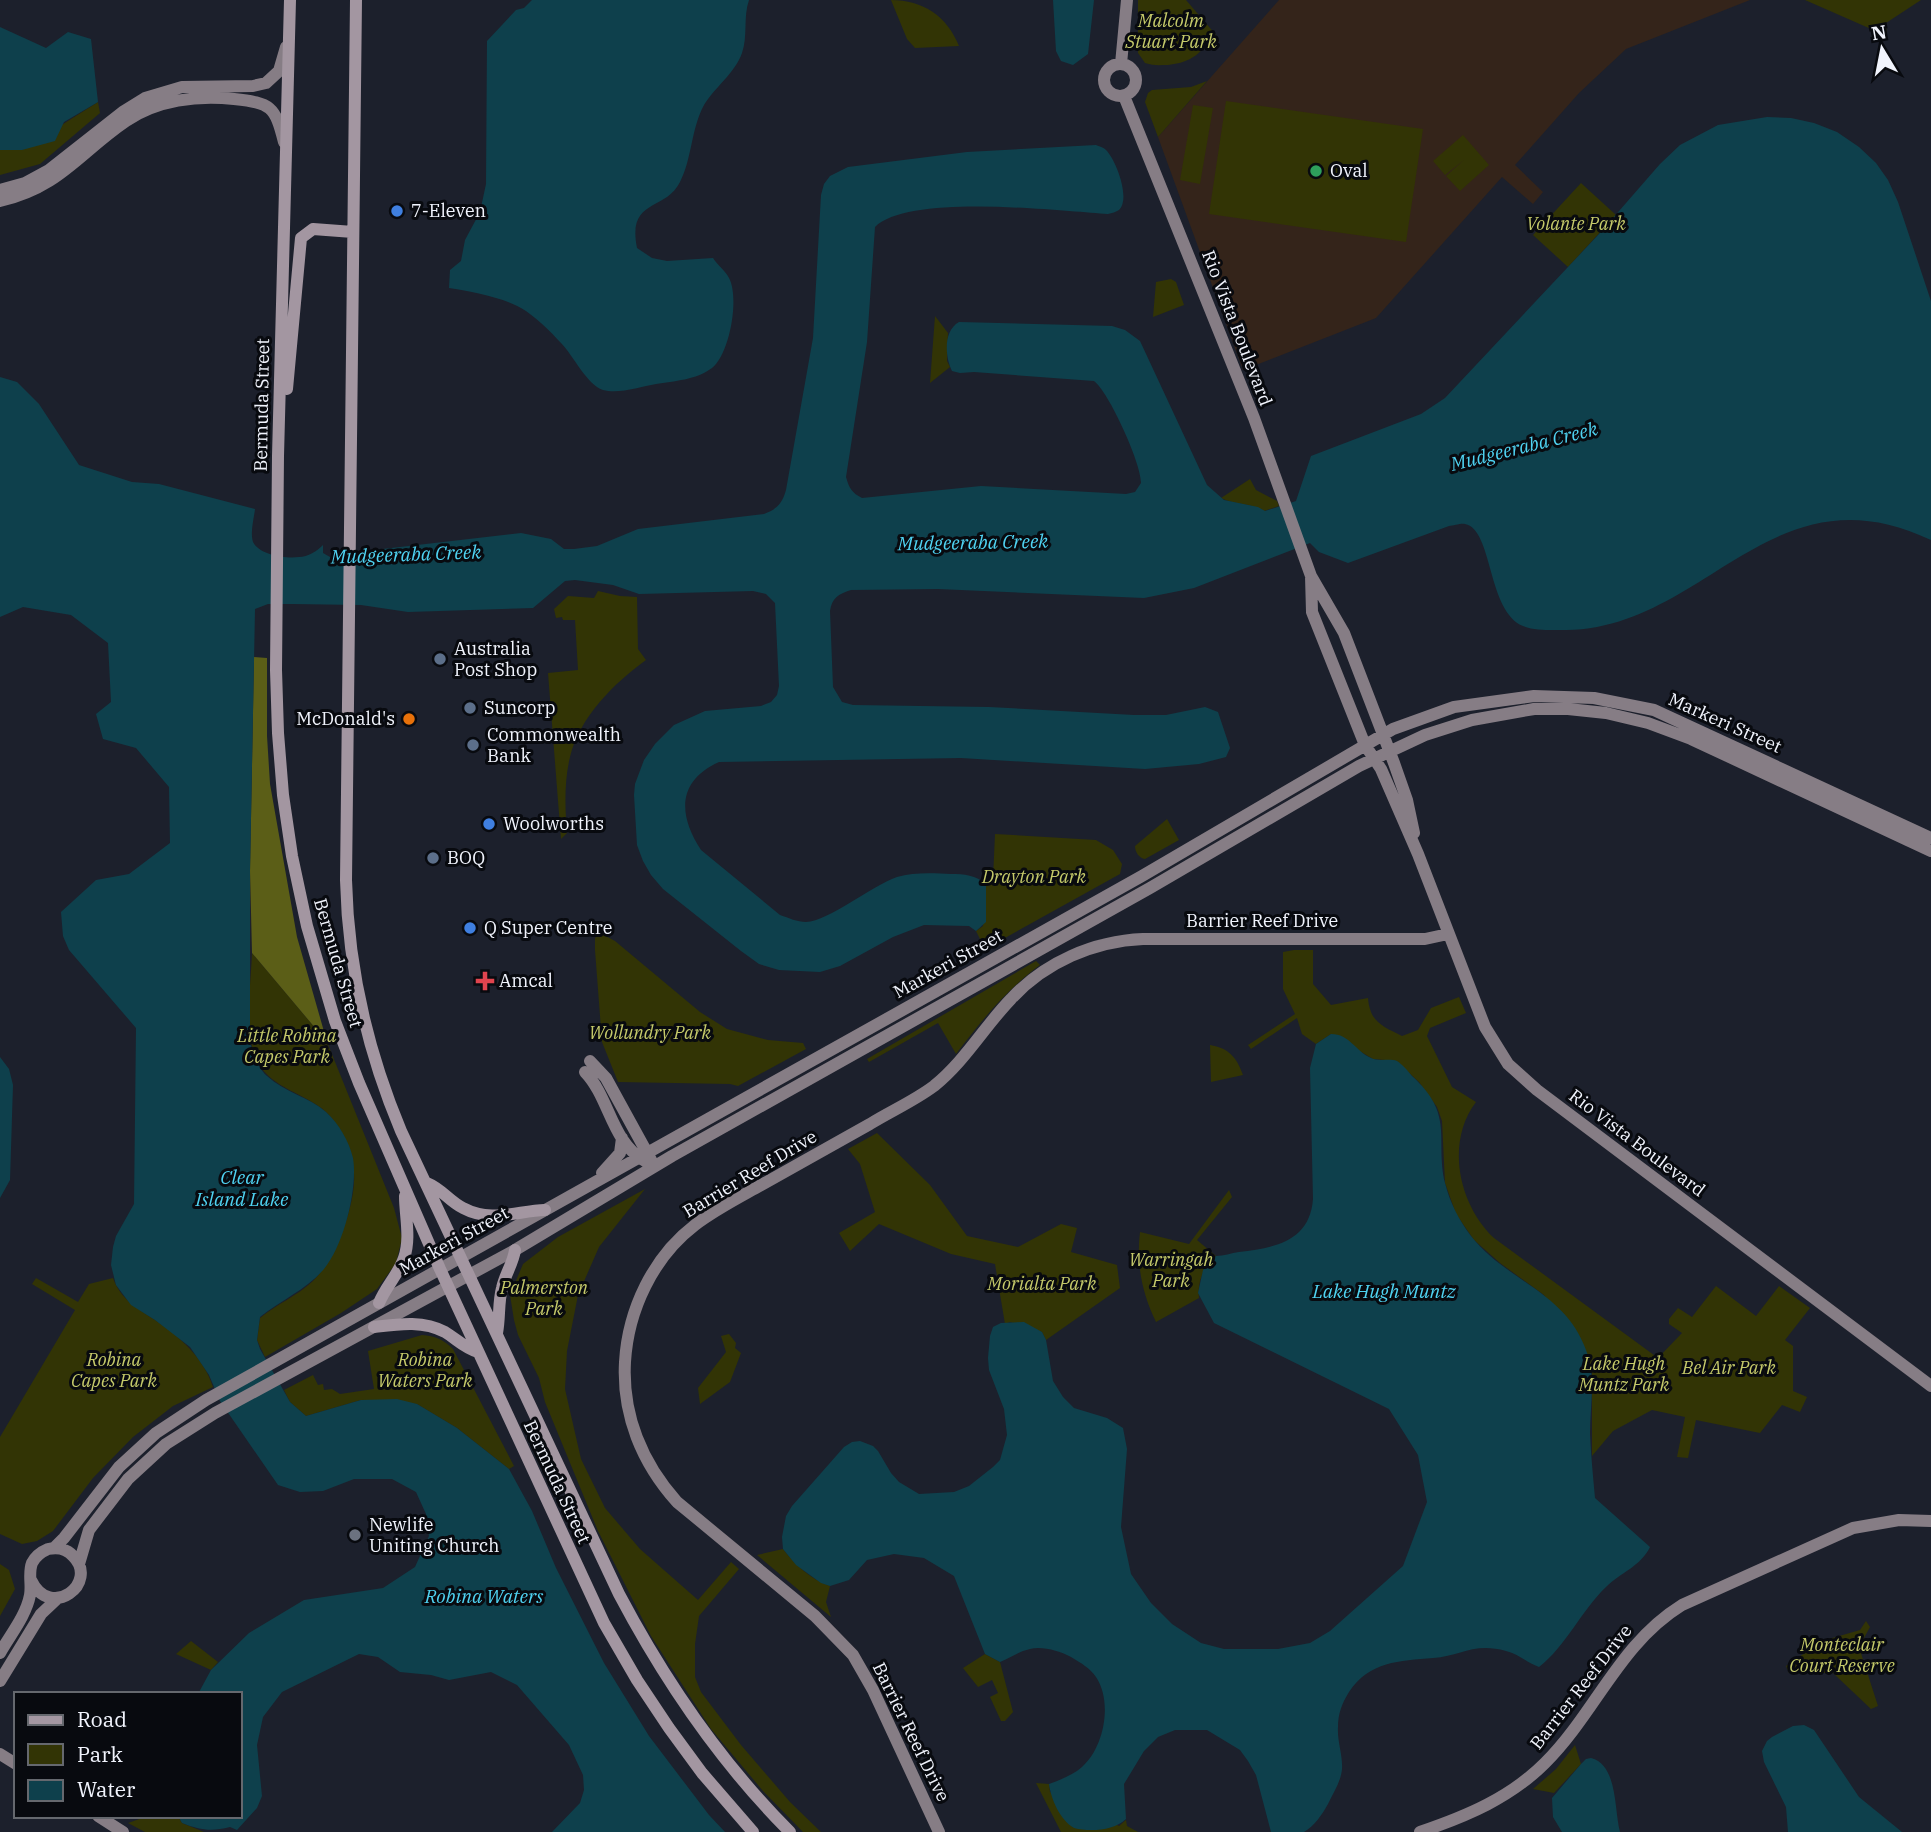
<svg xmlns="http://www.w3.org/2000/svg" width="1931" height="1832" viewBox="0 0 1931 1832" font-family="'IBM Plex Serif',serif">
	<rect width="100%" height="100%" fill="#1c202c"/>
	<path fill="#34241a" d="M 1279,0 L 1750,0 L 1626,49 L 1579,93 L 1515,165 L 1543,192 L 1533,204 L 1502,177 L 1376,318 L 1243,370 L 1158,137 Z"/>
	<path fill="#323405" d="M 891,0 C 923,0 947,16 959,46 L 915,48 L 907,39 Z
		M 1138,0 L 1186,0 L 1216,35 C 1199,53 1194,62 1168,65 C 1160,65 1154,66 1145,63 L 1138,53 Z
		M 1805,0 L 1921,0 L 1886,23 L 1887,36 Z
		M 1207,81 L 1158,137 L 1145,102 L 1148,93 L 1152,90 L 1191,87 Z
		M 1226,101 L 1423,129 L 1406,242 L 1209,214 Z
		M 98,102 L 100,113 L 40,164 L 0,175 L 0,150 L 22,150 Z
		M 1193,105 L 1213,108 L 1200,184 L 1180,180 Z
		M 1463,135 L 1489,165 L 1460,191 L 1446,176 L 1464,160 L 1445,175 L 1433,161 Z
		M 1581,183 L 1616,215 L 1568,267 L 1533,235 Z
		M 1171,279 L 1176,282 L 1184,305 L 1153,317 L 1156,282 Z
		M 935,316 L 948,333 L 947,361 L 950,367 L 930,383 Z
		M 1250,479 L 1256,490 L 1277,501 L 1279,506 L 1264,511 C 1252,503 1235,505 1221,498 Z
		M 598,591 L 620,596 L 637,597 L 638,649 L 646,660 C 614,683 579,718 570,757 C 564,782 565,808 567,833 L 561,839 L 548,673 L 578,670 L 575,620 L 563,620 L 562,617 L 556,618 L 554,609 L 568,596 L 594,598 Z
		M 1167,819 L 1179,840 L 1145,859 C 1139,858 1135,852 1135,846 Z
		M 995,834 L 1096,840 L 1113,850 L 1122,864 L 1120,874 L 985,949 L 976,931 L 983,926 L 986,884 L 993,879 Z
		M 600,933 L 615,941 L 700,1012 L 727,1029 L 768,1040 L 803,1043 L 806,1049 L 738,1086 L 730,1084 L 618,1082 L 602,1042 L 595,950 L 595,938 Z
		M 1294,950 L 1313,950 L 1313,984 L 1331,1005 L 1368,998 C 1370,1022 1382,1026 1402,1036 L 1418,1030 L 1431,1008 L 1459,997 L 1466,1013 L 1430,1028 L 1427,1036 L 1452,1087 L 1476,1102 C 1445,1143 1459,1205 1494,1238 L 1658,1358 L 1682,1333 L 1669,1324 L 1669,1319 L 1678,1308 L 1692,1317 L 1716,1286 L 1756,1316 L 1779,1286 L 1810,1308 L 1785,1340 L 1793,1346 L 1793,1391 L 1807,1397 L 1800,1412 L 1782,1405 L 1760,1433 L 1696,1420 L 1688,1458 L 1677,1457 L 1685,1417 L 1652,1410 L 1613,1431 L 1592,1456 L 1592,1371 L 1544,1295 L 1500,1263 L 1474,1240 L 1456,1214 L 1445,1183 L 1442,1121 L 1437,1107 L 1419,1082 L 1396,1061 L 1373,1059 L 1331,1034 L 1316,1044 L 1302,1034 L 1297,1018 L 1251,1049 L 1248,1045 L 1295,1014 L 1283,989 L 1283,952 Z
		M 252,953 L 327,1042 L 394,1208 L 402,1238 L 396,1263 L 377,1289 L 341,1313 L 265,1357 L 257,1340 L 260,1318 C 277,1304 297,1296 313,1281 C 335,1259 356,1205 354,1174 C 354,1151 342,1128 326,1112 C 305,1093 273,1089 258,1063 C 243,1036 251,984 252,953 Z
		M 1036,961 L 1040,965 C 1005,991 982,1020 956,1054 L 938,1023 L 869,1062 L 867,1059 Z
		M 1210,1045 C 1229,1048 1237,1058 1243,1075 L 1211,1082 Z
		M 877,1133 L 930,1185 L 967,1236 L 1018,1247 L 1061,1224 L 1077,1228 L 1071,1252 L 1117,1265 L 1120,1288 L 1046,1340 L 1042,1332 L 1010,1322 L 1005,1324 L 995,1264 L 951,1254 L 879,1224 L 850,1251 L 839,1233 L 875,1212 L 860,1164 L 848,1149 Z
		M 645,1189 L 599,1247 L 578,1295 L 567,1351 L 565,1389 L 581,1459 L 605,1508 L 640,1549 L 698,1600 L 731,1562 L 739,1569 L 699,1616 L 695,1644 L 695,1677 L 701,1692 L 741,1745 L 790,1802 L 821,1832 L 803,1832 L 763,1791 L 711,1729 L 651,1636 L 598,1531 L 545,1402 L 539,1378 L 518,1335 L 514,1320 L 510,1295 L 523,1264 L 558,1237 Z
		M 1229,1190 L 1232,1197 L 1197,1240 L 1216,1256 C 1204,1267 1197,1281 1199,1298 L 1156,1322 C 1142,1293 1136,1264 1140,1232 L 1189,1244 Z
		M 36,1278 L 78,1302 L 89,1284 L 113,1278 C 121,1300 137,1308 155,1320 C 180,1337 204,1358 213,1387 L 173,1406 L 133,1437 L 93,1478 L 53,1531 L 37,1541 L 22,1544 L 0,1534 L 0,1437 L 75,1310 L 32,1284 Z
		M 729,1334 L 736,1343 L 735,1348 L 741,1353 L 730,1382 L 700,1404 L 698,1388 L 726,1352 L 721,1336 Z
		M 422,1335 C 435,1336 443,1339 453,1349 L 514,1466 L 509,1469 L 457,1428 L 417,1404 L 361,1400 L 306,1416 L 290,1402 L 284,1390 L 313,1375 L 318,1385 L 323,1384 L 324,1390 L 332,1389 L 340,1394 L 374,1389 L 368,1351 Z
		M 783,1549 C 796,1565 810,1579 830,1586 L 826,1602 L 831,1617 L 757,1555 Z
		M 0,1564 L 9,1570 L 15,1589 L 0,1616 Z
		M 1866,1621 L 1870,1627 L 1859,1647 L 1878,1706 L 1871,1709 L 1833,1673 L 1789,1673 L 1786,1666 L 1822,1641 L 1860,1630 Z
		M 191,1641 L 218,1662 L 211,1670 L 176,1654 Z
		M 985,1654 L 1000,1662 L 1013,1712 L 1005,1721 L 1001,1721 L 990,1697 L 998,1693 L 992,1680 L 978,1687 L 963,1668 Z
		M 1575,1745 L 1581,1764 L 1554,1793 L 1533,1789 L 1556,1769 Z
		M 1036,1783 L 1049,1784 L 1050,1792 L 1119,1826 L 1126,1820 L 1127,1826 L 1138,1832 L 1061,1832 Z
		M 148,1816 L 178,1816 L 182,1823 L 204,1832 L 145,1832 L 128,1823 Z"/>
	<path fill="#5b5e17" d="M 254,657 L 267,658 L 267,736 L 270,784 L 297,937 L 327,1042 L 252,953 L 250,871 Z"/>
	<path fill="#0e404c" d="M 532,0 L 749,0 C 743,17 748,36 742,53 C 735,73 715,87 704,105 C 691,129 692,159 680,182 C 665,212 627,198 637,248 L 652,258 L 667,261 L 713,258 C 717,265 726,271 729,278 C 740,299 729,355 712,368 C 696,380 674,381 656,384 C 640,387 619,394 603,390 C 587,385 573,355 561,343 C 550,331 535,316 521,308 C 505,298 469,291 449,288 L 450,270 L 461,261 L 465,240 L 480,212 L 486,184 L 487,41 L 516,10 L 524,8 Z
		M 1053,0 L 1094,0 L 1088,54 L 1073,65 L 1061,61 L 1056,51 Z
		M 0,27 L 46,48 L 68,32 L 91,39 L 98,102 L 64,122 L 55,141 L 22,150 L 0,150 Z
		M 1767,117 L 1791,118 L 1814,123 L 1837,132 L 1859,147 L 1876,163 L 1888,180 L 1898,202 L 1931,301 L 1931,540 C 1772,464 1706,628 1566,630 C 1553,630 1535,631 1523,626 C 1487,611 1493,529 1465,524 C 1461,523 1453,526 1449,526 L 1348,563 L 1319,552 L 1310,543 L 1194,588 L 1144,598 L 938,589 L 851,590 C 838,594 832,598 830,611 L 833,687 L 842,702 L 853,705 L 989,707 L 1134,715 L 1166,715 L 1205,707 L 1218,712 L 1230,748 L 1226,757 L 1199,764 L 1145,769 L 961,758 L 719,762 C 677,781 678,815 701,850 L 780,915 C 789,918 797,922 806,922 C 829,921 871,886 897,877 C 913,872 934,873 951,874 C 964,874 976,875 986,884 L 986,922 L 976,931 L 969,926 L 924,925 L 893,937 L 840,966 L 820,972 L 779,970 L 759,964 L 741,951 L 663,889 L 651,875 L 643,861 L 637,845 L 634,795 L 635,784 L 644,760 L 655,744 L 674,725 L 705,711 L 761,706 L 771,702 L 777,695 L 779,686 L 775,603 L 766,594 L 753,591 L 639,594 L 613,585 L 575,580 L 565,581 L 533,608 L 408,612 L 361,605 L 292,604 L 268,604 L 255,609 L 250,871 L 250,1043 C 254,1054 258,1068 267,1076 C 284,1092 309,1097 326,1112 C 339,1124 349,1141 353,1158 C 358,1188 344,1245 324,1269 C 306,1290 281,1300 260,1317 L 257,1340 L 260,1349 L 290,1402 L 306,1416 L 361,1400 L 397,1399 L 417,1404 L 457,1428 L 509,1469 L 532,1511 L 556,1568 L 604,1663 L 649,1736 L 709,1815 L 725,1832 L 552,1832 L 580,1803 L 584,1790 L 583,1775 L 569,1745 L 517,1685 L 491,1672 L 449,1680 L 431,1675 L 400,1672 L 378,1657 L 359,1654 L 282,1692 L 263,1717 L 257,1745 L 262,1796 L 257,1808 L 237,1830 L 230,1827 C 211,1832 200,1830 182,1823 L 178,1816 L 240,1816 L 240,1694 L 198,1694 L 211,1670 L 249,1633 L 304,1600 L 383,1588 L 415,1567 L 429,1536 L 426,1514 L 416,1492 L 392,1479 L 354,1479 L 323,1491 L 300,1492 L 278,1485 L 220,1401 L 209,1375 L 190,1347 L 155,1320 L 131,1305 L 116,1285 L 111,1265 L 113,1247 L 116,1236 L 134,1204 L 136,1028 L 69,950 L 63,936 L 61,912 L 96,880 L 129,874 L 170,843 L 169,787 L 136,748 L 103,739 L 96,714 L 111,702 L 108,643 L 71,615 L 23,607 L 0,617 L 0,377 L 17,382 L 39,404 L 79,465 L 132,482 L 159,484 L 255,509 C 254,518 250,533 253,542 C 259,555 286,559 299,557 C 308,557 317,551 323,545 L 323,553 L 330,557 C 345,552 359,555 374,550 L 521,533 L 551,539 L 564,549 L 574,549 L 597,546 L 638,529 L 764,514 C 777,509 782,504 786,490 L 813,338 L 821,195 L 824,184 L 830,176 L 848,167 L 967,152 L 1096,145 C 1101,147 1103,147 1106,150 C 1116,160 1131,199 1119,210 C 1116,212 1112,213 1108,214 C 1060,211 909,193 875,227 L 867,342 L 846,477 C 849,488 852,493 862,498 L 981,486 L 1126,494 L 1135,492 L 1141,483 C 1142,465 1109,392 1094,381 L 974,372 L 960,373 L 952,371 C 945,357 943,331 959,322 L 1112,326 L 1125,330 L 1140,341 L 1207,485 L 1224,500 L 1258,507 L 1265,511 L 1296,501 L 1311,456 L 1421,414 L 1445,398 L 1599,234 L 1660,164 L 1680,145 L 1718,125 Z
		M 1331,1034 C 1350,1034 1355,1051 1371,1058 C 1379,1062 1390,1058 1397,1061 C 1402,1064 1408,1071 1412,1076 C 1455,1115 1435,1138 1445,1183 C 1450,1203 1459,1220 1471,1236 C 1504,1279 1562,1291 1584,1345 C 1597,1374 1590,1404 1590,1434 C 1591,1455 1593,1477 1595,1498 L 1650,1547 C 1641,1566 1620,1573 1606,1587 C 1581,1611 1566,1646 1539,1667 C 1527,1663 1519,1654 1506,1651 C 1474,1642 1461,1656 1433,1658 C 1399,1661 1370,1661 1349,1692 C 1342,1703 1338,1714 1338,1727 C 1337,1741 1343,1756 1342,1769 C 1341,1782 1333,1793 1328,1804 C 1322,1815 1314,1826 1304,1832 L 1271,1832 L 1256,1775 L 1248,1761 L 1240,1750 L 1207,1730 L 1175,1730 L 1158,1737 L 1144,1751 L 1124,1784 L 1126,1819 C 1114,1831 1089,1832 1074,1828 C 1060,1820 1051,1799 1049,1784 C 1060,1780 1073,1775 1082,1767 C 1104,1748 1113,1702 1096,1677 C 1090,1668 1081,1663 1071,1657 C 1060,1651 1042,1646 1030,1649 C 1020,1651 1010,1658 1000,1662 L 985,1654 L 954,1576 L 924,1558 L 894,1554 L 867,1560 L 849,1580 L 830,1586 L 821,1583 L 796,1565 L 783,1549 L 782,1537 L 786,1516 L 792,1506 L 844,1447 L 852,1442 L 860,1441 L 873,1446 L 878,1451 L 891,1473 L 899,1482 L 919,1494 L 954,1492 L 969,1486 L 993,1467 L 1000,1460 L 1007,1435 L 1004,1409 L 989,1370 L 988,1358 L 990,1336 L 993,1327 L 1001,1323 L 1024,1322 L 1042,1332 L 1046,1340 L 1053,1381 L 1063,1397 L 1074,1408 L 1107,1418 L 1123,1428 L 1127,1449 L 1121,1527 L 1131,1574 L 1151,1603 L 1172,1624 L 1201,1643 L 1224,1649 L 1278,1649 L 1310,1643 L 1330,1631 L 1403,1566 L 1427,1502 L 1418,1455 L 1389,1409 L 1214,1323 L 1198,1293 L 1203,1270 L 1216,1256 C 1224,1256 1231,1253 1239,1252 C 1275,1248 1310,1241 1313,1199 L 1310,1068 L 1316,1044 Z
		M 0,1057 L 9,1069 L 13,1085 L 10,1180 L 0,1198 Z
		M 1804,1725 L 1814,1730 L 1859,1797 L 1902,1832 L 1788,1832 L 1786,1807 L 1764,1762 L 1762,1751 L 1767,1741 L 1772,1737 L 1793,1726 Z
		M 1591,1758 C 1618,1765 1614,1810 1620,1832 L 1562,1832 L 1553,1817 L 1552,1798 L 1581,1764 L 1586,1759 Z"/>
	<g fill="none" stroke-linecap="round" stroke-linejoin="round">
		<path stroke="#867d85" stroke-width="12" d="M1104 80a16 16 0 1 1 32 0a16 16 0 1 1-32 0Z
			M 1121,64 L 1127,0
			M 1124,96 L 1254,418 L 1311,576 L 1344,633 L 1394,763 L 1407,800 L 1414,833
			M 0,190 L 25,183 L 49,170 L 124,111 L 145,98 L 182,87 L 253,86 L 266,83 L 279,71 L 286,47
			M 0,201 C 60,187 79,153 126,121 C 157,100 197,95 234,99 C 271,103 275,106 284,142
			M 1311,576 L 1312,612 L 1365,745 L 1381,769 L 1418,854 L 1485,1027 L 1508,1064 L 1537,1090 L 1931,1386
			M 590,1061 L 606,1078 L 651,1160
			M 585,1072 C 610,1098 611,1142 645,1161
			M 602,1173 L 620,1153 L 622,1138
			M 54,1548 L 64,1538 L 119,1467 L 156,1433 L 206,1400 L 1142,876 L 1393,729 L 1454,707 L 1534,696 L 1594,698 L 1654,710 L 1931,838
			M 79,1564 L 89,1530 L 128,1479 L 166,1444 L 215,1413 L 515,1250 L 672,1156 L 1150,888 L 1359,766 L 1425,735 L 1472,720 L 1534,709 L 1568,709 L 1606,713 L 1648,723 L 1691,739 L 1931,851
			M 0,1653 C 10,1635 26,1616 30,1595 C 32,1585 28,1573 32,1563 C 35,1557 41,1552 48,1549 C 57,1547 67,1549 73,1556 C 100,1583 50,1621 31,1580
			M 0,1681 L 41,1614 L 58,1598
			M 0,1754 L 16,1764
			M 98,1816 L 123,1832
			M 939,1832 L 873,1690 L 853,1655 L 815,1616 L 677,1502 C 642,1463 622,1415 625,1362 C 628,1310 653,1257 695,1225 C 716,1209 740,1197 763,1184 C 799,1164 834,1144 870,1124 C 891,1111 914,1101 934,1086 C 965,1061 984,1027 1011,999 C 1045,962 1094,941 1143,939 L 1425,939 L 1448,934
			M 1420,1832 C 1467,1816 1510,1798 1545,1763 C 1596,1712 1619,1644 1682,1605 L 1853,1528 L 1899,1520 L 1931,1521"/>
		<path stroke="#a396a1" stroke-width="12" d="M 290,0 L 278,456 L 276,670 L 278,733 L 283,795 L 292,856 L 307,926 L 335,1021 L 359,1083 L 440,1269 L 604,1623 L 637,1680 L 669,1728 L 702,1773 L 753,1832
			M 356,0 L 346,880 C 348,968 367,1050 401,1131 L 619,1594 C 665,1681 720,1762 790,1832
			M 287,389 L 301,238 L 313,229 L 353,232
			M 427,1183 C 442,1189 449,1201 463,1208 C 491,1223 517,1211 545,1210
			M 379,1303 C 386,1286 398,1275 404,1258 C 411,1238 405,1216 405,1196
			M 374,1327 C 398,1324 423,1320 445,1332 C 458,1340 463,1347 478,1352
			M 497,1333 C 500,1318 498,1303 502,1288 C 505,1274 513,1264 515,1250"/>
	</g>
	<circle fill="#2e9e5b" stroke="#080a0f" stroke-width="2.5" cx="1316" cy="171" r="7"/>
	<g fill="#3f7fe0" stroke="#080a0f" stroke-width="2.5">
		<circle cx="397" cy="211" r="7"/>
		<circle cx="489" cy="824" r="7"/>
		<circle cx="470" cy="928" r="7"/>
	</g>
	<g fill="#5c6f8a" stroke="#080a0f" stroke-width="2.5">
		<circle cx="440" cy="659" r="7"/>
		<circle cx="470" cy="708" r="7"/>
		<circle cx="473" cy="745" r="7"/>
		<circle cx="433" cy="858" r="7"/>
	</g>
	<circle fill="#e8710a" stroke="#080a0f" stroke-width="2.5" cx="409" cy="719" r="7"/>
	<path fill="#e0444e" stroke="#080a0f" stroke-width="2.5" d="M481.5 970.5h7v7h7v7h-7v7h-7v-7h-7v-7h7z"/>
	<circle fill="#6b7280" stroke="#080a0f" stroke-width="2.5" cx="355" cy="1535" r="7"/>
	<g text-anchor="middle" stroke-width="6" stroke-linejoin="round" paint-order="stroke">
		<g font-size="18" font-style="italic" fill="#c5ca6a" stroke="#080a0f">
			<text x="1171" y="27">Malcolm<tspan x="1171" dy="21">Stuart Park</tspan></text>
			<text x="1576" y="230">Volante Park</text>
			<text x="1034" y="883">Drayton Park</text>
			<text x="650" y="1039">Wollundry Park</text>
			<text x="287" y="1042">Little Robina<tspan x="287" dy="21">Capes Park</tspan></text>
			<text x="1171" y="1266">Warringah<tspan x="1171" dy="21">Park</tspan></text>
			<text x="1042" y="1290">Morialta Park</text>
			<text x="544" y="1294">Palmerston<tspan x="544" dy="21">Park</tspan></text>
			<text x="114" y="1366">Robina<tspan x="114" dy="21">Capes Park</tspan></text>
			<text x="425" y="1366">Robina<tspan x="425" dy="21">Waters Park</tspan></text>
			<text x="1624" y="1370">Lake Hugh<tspan x="1624" dy="21">Muntz Park</tspan></text>
			<text x="1729" y="1374">Bel Air Park</text>
			<text x="1842" y="1651">Monteclair<tspan x="1842" dy="21">Court Reserve</tspan></text>
		</g>
		<g font-size="18" fill="#f1f4fd" stroke="#080a0f" text-anchor="start">
			<text x="1330" y="177">Oval</text>
			<text x="411" y="217">7-Eleven</text>
			<text x="454" y="655">Australia<tspan x="454" dy="21">Post Shop</tspan></text>
			<text x="484" y="714">Suncorp</text>
			<text x="395" y="725" text-anchor="end">McDonald's</text>
			<text x="487" y="741">Commonwealth<tspan x="487" dy="21">Bank</tspan></text>
			<text x="503" y="830">Woolworths</text>
			<text x="447" y="864">BOQ</text>
			<text x="484" y="934">Q Super Centre</text>
			<text x="499" y="987">Amcal</text>
			<text x="369" y="1531">Newlife<tspan x="369" dy="21">Uniting Church</tspan></text>
		</g>
		<g font-size="18" fill="#f1f4fd" stroke="#080a0f">
			<text transform="translate(1237 328) rotate(69)" y="6">Rio Vista Boulevard</text>
			<text transform="translate(262 405) rotate(-89)" y="6">Bermuda Street</text>
			<text transform="translate(1725 723) rotate(24)" y="6">Markeri Street</text>
			<text x="1262" y="927">Barrier Reef Drive</text>
			<text transform="translate(338 963) rotate(74)" y="6">Bermuda Street</text>
			<text transform="translate(948 964) rotate(-29)" y="6">Markeri Street</text>
			<text transform="translate(1637 1143) rotate(37)" y="6">Rio Vista Boulevard</text>
			<text transform="translate(750 1174) rotate(-31)" y="6">Barrier Reef Drive</text>
			<text transform="translate(454 1241) rotate(-29)" y="6">Markeri Street</text>
			<text transform="translate(557 1482) rotate(65)" y="6">Bermuda Street</text>
			<text transform="translate(1581 1687) rotate(-52)" y="6">Barrier Reef Drive</text>
			<text transform="translate(911 1732) rotate(64)" y="6">Barrier Reef Drive</text>
		</g>
		<g font-size="19" font-style="italic" fill="#4fd3f2" stroke="#080a0f">
			<text transform="translate(1524 446) rotate(-14)" y="7">Mudgeeraba Creek</text>
			<text transform="translate(973 542) rotate(-1)" y="7">Mudgeeraba Creek</text>
			<text transform="translate(406 554) rotate(-2)" y="7">Mudgeeraba Creek</text>
			<text x="242" y="1184">Clear<tspan x="242" dy="22">Island Lake</tspan></text>
			<text x="1384" y="1298">Lake Hugh Muntz</text>
			<text x="484" y="1603">Robina Waters</text>
		</g>
	</g>
	<rect x="14" y="1692" width="228" height="126" fill="#080a0f" stroke="#65686e" stroke-width="2"/>
	<rect x="28" y="1715" width="35" height="10" fill="#a396a1" stroke="#65686e" stroke-width="2"/>
	<text x="77" y="1727" font-size="21" fill="#f1f4fd">Road</text>
	<rect x="28" y="1744" width="35" height="21" fill="#323405" stroke="#65686e" stroke-width="2"/>
	<text x="77" y="1762" font-size="21" fill="#f1f4fd">Park</text>
	<rect x="28" y="1780" width="35" height="21" fill="#0e404c" stroke="#65686e" stroke-width="2"/>
	<text x="77" y="1797" font-size="21" fill="#f1f4fd">Water</text>
	<g transform="translate(1882 49) rotate(350)" stroke="#080a0f" stroke-width="5" paint-order="stroke">
	<path d="M0-5L12 26L0 18L-12 26Z" fill="#f1f4fd"/>
	<text y="-10" font-size="19" font-weight="bold" text-anchor="middle" fill="#f1f4fd">N</text>
	</g>
</svg>
